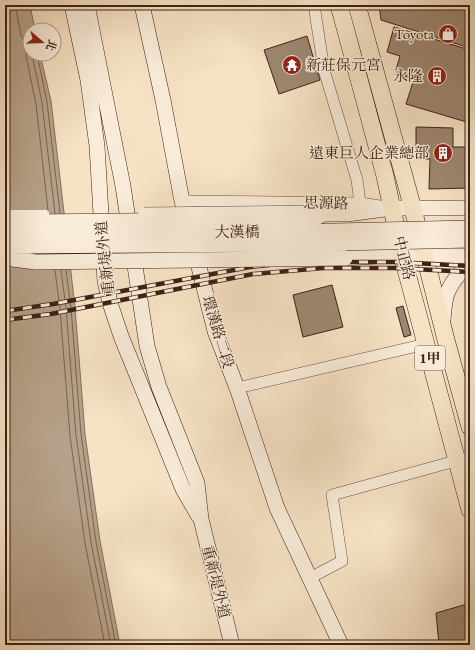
<svg xmlns="http://www.w3.org/2000/svg" width="475" height="650" viewBox="0 0 475 650" font-family="'EB Garamond','Noto Serif TC',serif">
	<rect width="100%" height="100%" fill="#f6e2c5"/>
	<filter id="stains"><feTurbulence type="fractalNoise" baseFrequency=".005" numOctaves="4"/><feColorMatrix values="0 0 0 0 .2 0 0 0 0 .09 0 0 0 0 .02 0 0 0 .5 -.17"/></filter>
	<radialGradient id="worn" r=".72"><stop offset=".6" stop-color="#630" stop-opacity="0"/><stop offset="1" stop-color="#630" stop-opacity=".3"/></radialGradient>
	<path fill="#b7a18a" stroke="#866e5c" d="M 5,5 L 30,5 L 35,30 L 30,30 L 30,54 L 40,54 L 51,101 L 75,307 L 85,434 L 100,541 L 120,645 L 5,645 Z"/>
	<g fill="none" stroke-linecap="round" stroke-linejoin="round">
		<path stroke="#7a6250" stroke-width="1" d="M 15,5 L 21,35 L 23,39 L 29,44 L 26,51 L 26,56 L 36,104 L 48,210
			M 32,54 L 42,103 L 55,213
			M 37,54 L 47,102 L 60,213
			M 55,270 L 60,309 L 70,436 L 85,543 L 105,645
			M 61,270 L 66,308 L 76,435 L 91,542 L 111,645
			M 66,270 L 71,308 L 81,434 L 96,542 L 116,645"/>
	</g>
	<path fill="#9d8671" stroke="#3c2216" d="M 379,5 L 470,5 L 470,48 L 381,20 Z
		M 394,27 L 470,50 L 470,123 L 406,104 L 414,79 L 395,73 L 400,56 L 387,52 Z
		M 307,36 L 320,80 L 279,94 L 264,50 Z
		M 416,127 L 453,128 L 453,147 L 470,147 L 470,188 L 429,189 L 430,159 L 416,159 Z
		M 467,257 L 470,257 L 470,287 L 466,287 Z
		M 332,285 L 343,327 L 303,337 L 293,295 Z
		M 403,306 L 411,335 L 404,337 L 396,308 Z
		M 467,604 L 470,615 L 470,645 L 439,645 L 436,613 Z"/>
	<g fill="none" stroke-linecap="round" stroke-linejoin="round">
		<defs>
			<path id="street" d="M 314,5 L 324,70 L 357,180 L 360,203
				M 182,201 L 360,203 L 380,206
				M 237,388 L 426,344
				M 310,578 L 342,561 L 332,495 L 470,457"/>
			<path id="secondary" d="M 72,5 L 88,80 L 97,146 L 102,231 L 105,281 L 110,303 L 121,336 L 183,489 L 198,515
				M 87,5 L 123,186 L 147,346 L 159,387 L 197,483 L 201,519 L 232,645
				M 142,5 L 163,100 L 182,201 L 188,226
				M 347,214 L 392,208 L 470,208
				M 194,247 L 215,331 L 237,388 L 277,508 L 341,645
				M 345,258 L 375,256 L 425,255 L 470,256
				M 443,320 C 445,301 444,294 456,278 C 460,273 464,268 470,265"/>
			<path id="primary" d="M 339,5 L 385,176 L 402,255 L 415,303 L 470,510
				M 357,5 L 413,209 L 446,340 L 470,427"/>
		</defs>
		<use href="#street" stroke="#6a5242" stroke-width="12"/>
		<use href="#secondary" stroke="#3c2216" stroke-width="16"/>
		<use href="#primary" stroke="#3c2216" stroke-width="18"/>
		<use href="#street" stroke="#f9ecd9" stroke-width="11"/>
		<use href="#secondary" stroke="#f9ecd9" stroke-width="15"/>
		<use href="#primary" stroke="#f6e2c5" stroke-width="17"/>
		<defs>
			<path id="rail" d="M 341,262 L 395,262 L 470,266
				M 5,311 L 53,304 L 250,267 L 279,264 L 327,262
				M 5,320 L 51,314 L 253,274 L 323,268 L 395,268 L 470,272"/>
		</defs>
		<use href="#rail" stroke="#3c2216" stroke-width="4.5"/>
		<use href="#rail" stroke="#f9ecd9" stroke-width="3" stroke-dasharray="9" stroke-linecap="butt"/>
		<defs>
			<path id="street-bridge" d="M 144,213 L 313,211 L 324,214
				M 5,215 L 44,215"/>
			<path id="secondary-bridge" d="M 13,227 L 34,222 L 312,219 L 324,214 L 347,214
				M 5,231 L 30,233 L 289,232 L 470,228
				M 5,246 L 297,244 L 470,240
				M 5,258 L 36,262 L 345,258"/>
		</defs>
		<use href="#street-bridge" stroke="#6a5242" stroke-width="12" stroke-linecap="butt"/>
		<use href="#secondary-bridge" stroke="#3c2216" stroke-width="16" stroke-linecap="butt"/>
		<use href="#street-bridge" stroke="#f9ecd9" stroke-width="11"/>
		<use href="#secondary-bridge" stroke="#f9ecd9" stroke-width="15"/>
	</g>
	<defs>
		<symbol id="shop-disc" viewBox="-11 -11 22 22"><circle r="9.5" fill="#8f2418" stroke="#f9ecd9"/><path d="M-5-2.5h2.3a2.7 3.5 0 0 1 5.4 0H5L5.5 6h-11ZM-1.5-2.5h3a1.5 2.3 0 0 0-3 0Z" fill="#fff"/></symbol>
		<symbol id="temple-disc" viewBox="-11 -11 22 22"><circle r="9.5" fill="#8f2418" stroke="#f9ecd9"/><path d="M0-6L5-2H3V0L6.5 2.5H4V6H1.5V3h-3V6H-4V2.5H-6.5L-3 0V-2H-5Z" fill="#fff"/></symbol>
		<symbol id="building-disc" viewBox="-11 -11 22 22"><circle r="9.5" fill="#8f2418" stroke="#f9ecd9"/><path d="M-4-6H4V6H1V3H-1V6H-4ZM-2.5-4.3h1.7v1.8h-1.7ZM.8-4.3h1.7v1.8H.8ZM-2.5-1h1.7V.8h-1.7ZM.8-1h1.7V.8H.8Z" fill="#fff"/></symbol>
	</defs>
	<g fill-rule="evenodd">
		<use href="#shop-disc" x="437" y="23" width="22" height="22"/>
		<use href="#temple-disc" x="281" y="54" width="22" height="22"/>
		<use href="#building-disc" x="426" y="65" width="22" height="22"/>
		<use href="#building-disc" x="432" y="142" width="22" height="22"/>
	</g>
	<g text-anchor="middle" stroke-width="3" stroke-linejoin="round" paint-order="stroke">
		<rect fill="#f9ecd9" stroke="#755f50" stroke-width="1" x="415" y="346" width="30" height="24" rx="3"/>
		<g font-size="14" font-weight="bold" fill="#3c2216">
			<text x="430" y="363">1甲</text>
		</g>
		<g font-size="15" fill="#3c2216" stroke="#f9ecd9" text-anchor="end">
			<text x="434" y="39">Toyota</text>
			<text x="306" y="70" text-anchor="start">新莊保元宮</text>
			<text x="423" y="81">永隆</text>
			<text x="429" y="158">遠東巨人企業總部</text>
		</g>
		<g font-size="15" fill="#3c2216" stroke="#f9ecd9">
			<text transform="translate(326 203) rotate(1)" y="5">思源路</text>
			<text x="237" y="237">大漢橋</text>
			<text transform="translate(105 258) rotate(-96)" y="5">重新堤外道</text>
			<text transform="translate(404 258) rotate(76)" y="5">中正路</text>
			<text transform="translate(218 332) rotate(73)" y="5">環漢路二段</text>
			<text transform="translate(216 582) rotate(76)" y="5">重新堤外道</text>
		</g>
	</g>
	<rect width="475" height="650" fill="none" stroke="#f6e2c5" stroke-width="20"/>
	<rect x="6" y="6" width="463" height="638" fill="none" stroke="#3c2216" stroke-width="2"/>
	<rect x="10" y="10" width="455" height="630" fill="none" stroke="#3c2216"/>
	<g transform="translate(42 42) rotate(109)"><circle r="19" fill="#f9ecd9" stroke="#ad9b8b"/>
	<path d="M0-3L7 15L0 10L-7 15Z" fill="#8f2418"/>
	<text y="-6" font-size="11" font-weight="bold" text-anchor="middle" fill="#3c2216">北</text>
	</g>
	<rect width="100%" height="100%" filter="url(#stains)"/>
	<rect width="100%" height="100%" fill="url(#worn)"/>
</svg>
